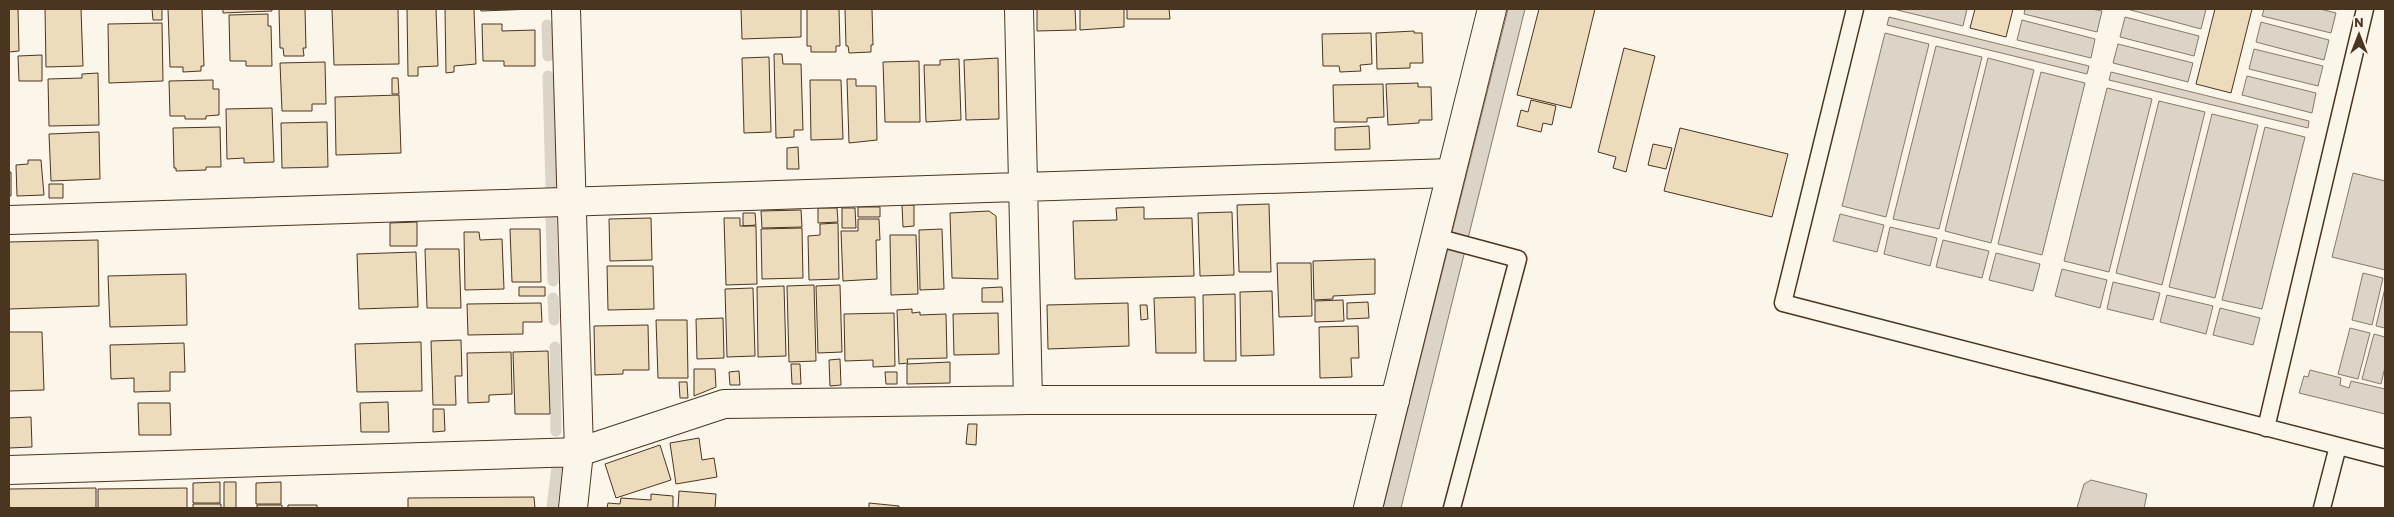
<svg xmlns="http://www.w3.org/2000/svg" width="2394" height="517" viewBox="0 0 2394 517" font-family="Barlow,sans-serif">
	<rect width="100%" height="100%" fill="#fbf6e9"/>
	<path fill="#dcd4c6" stroke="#887966" d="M 1508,9 L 1525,9 L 1401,508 L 1383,508 Z
		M 1893,9 L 1967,9 L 1963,26 Z
		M 2025,9 L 2091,9 L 2102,11 L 2097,32 L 2024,14 Z
		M 2127,9 L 2206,9 L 2201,29 Z
		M 2264,9 L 2320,9 L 2336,13 L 2331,33 L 2262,16 Z
		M 1889,17 L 2089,66 L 2087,74 L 1887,25 Z
		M 2125,17 L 2199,36 L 2194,56 L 2120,37 Z
		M 2022,20 L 2095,39 L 2091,58 L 2017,40 Z
		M 2261,22 L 2329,40 L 2324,60 L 2256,42 Z
		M 1885,33 L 1929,44 L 1886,217 L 1842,206 Z
		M 2118,44 L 2193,63 L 2188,82 L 2113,63 Z
		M 1936,46 L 1982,57 L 1939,229 L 1893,219 Z
		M 2254,49 L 2323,66 L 2318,86 L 2249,69 Z
		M 1988,58 L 2034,70 L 1991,243 L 1945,231 Z
		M 2041,72 L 2085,83 L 2042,255 L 1998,244 Z
		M 2111,72 L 2309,121 L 2308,128 L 2109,80 Z
		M 2247,76 L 2316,93 L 2312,113 L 2242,95 Z
		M 2107,88 L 2152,99 L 2109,272 L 2064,261 Z
		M 2159,101 L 2205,112 L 2162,285 L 2116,273 Z
		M 2212,114 L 2258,125 L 2215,298 L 2169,287 Z
		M 2265,127 L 2305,137 L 2262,309 L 2222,300 Z
		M 2353,173 L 2385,181 L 2385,270 L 2332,257 Z
		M 1840,214 L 1884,225 L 1877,252 L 1833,241 Z
		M 1890,227 L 1937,238 L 1930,266 L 1884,254 Z
		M 1943,240 L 1989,251 L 1982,278 L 1936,267 Z
		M 1996,253 L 2040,264 L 2033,291 L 1989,280 Z
		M 2062,269 L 2107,280 L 2100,308 L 2055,296 Z
		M 2363,273 L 2383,278 L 2372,325 L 2352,320 Z
		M 2113,282 L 2160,293 L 2153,320 L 2107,309 Z
		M 2385,288 L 2385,328 L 2376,326 Z
		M 2167,295 L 2213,306 L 2206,334 L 2160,322 Z
		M 2220,308 L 2260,318 L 2253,345 L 2213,335 Z
		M 2350,328 L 2370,333 L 2358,379 L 2338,374 Z
		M 2374,334 L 2385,337 L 2385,367 L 2381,384 L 2362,379 Z
		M 2310,370 L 2341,378 L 2340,385 L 2349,388 L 2351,381 L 2385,389 L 2385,414 L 2299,393 L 2304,376 L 2308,377 Z
		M 2091,480 L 2147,494 L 2144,508 L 2077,508 L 2084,484 Z"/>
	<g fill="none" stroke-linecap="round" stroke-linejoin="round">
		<path stroke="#dcd4c6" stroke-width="11" d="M 547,25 L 548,56
			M 548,76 L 551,187
			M 551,217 L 553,281
			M 553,298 L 554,320
			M 555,347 L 556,431
			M 552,508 L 557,467"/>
	</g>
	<path fill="#ecdcbc" stroke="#4a3520" d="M 9,9 L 18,9 L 19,51 L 9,52 Z
		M 45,9 L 81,9 L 83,66 L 46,67 Z
		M 152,9 L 162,9 L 162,20 L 153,20 Z
		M 168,9 L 202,9 L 204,66 L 201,66 L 201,71 L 183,72 L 183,67 L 170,67 Z
		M 223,9 L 272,9 L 272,11 L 223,13 Z
		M 279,9 L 305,9 L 306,48 L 303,48 L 304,56 L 284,56 L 283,48 L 280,48 Z
		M 332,9 L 398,9 L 399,64 L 334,65 Z
		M 407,9 L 436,9 L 438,66 L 418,67 L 418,76 L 408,76 Z
		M 445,9 L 474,9 L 476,64 L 454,66 L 454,72 L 446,73 Z
		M 480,9 L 534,9 L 481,11 Z
		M 741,9 L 801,9 L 801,37 L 742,39 Z
		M 807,9 L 839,9 L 840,46 L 836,46 L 836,52 L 811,52 L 811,46 L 807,46 Z
		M 845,9 L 872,9 L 873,45 L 871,45 L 871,52 L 849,53 L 848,46 L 846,46 Z
		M 1037,9 L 1075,9 L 1076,30 L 1037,31 Z
		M 1080,9 L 1124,9 L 1124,27 L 1080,30 Z
		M 1127,9 L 1169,9 L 1170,19 L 1127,19 Z
		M 1539,9 L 1595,9 L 1571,108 L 1517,95 Z
		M 1975,9 L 2013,9 L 2006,37 L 1970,28 Z
		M 2215,9 L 2252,9 L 2231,93 L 2196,84 Z
		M 268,14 L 268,26 L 271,26 L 272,66 L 246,66 L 246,61 L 230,61 L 229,15 Z
		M 162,23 L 163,81 L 109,83 L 108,24 Z
		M 482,24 L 502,24 L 502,31 L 535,30 L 535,66 L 504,66 L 504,61 L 483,61 Z
		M 1414,31 L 1414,33 L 1422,33 L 1423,63 L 1410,63 L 1410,68 L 1377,69 L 1376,33 Z
		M 1371,33 L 1372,64 L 1360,65 L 1361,71 L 1340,72 L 1339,66 L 1323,66 L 1322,34 Z
		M 1624,48 L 1655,56 L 1626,172 L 1613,168 L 1616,157 L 1598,152 Z
		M 774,54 L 782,54 L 783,64 L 801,64 L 803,130 L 794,130 L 794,137 L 776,138 Z
		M 42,55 L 42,81 L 19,81 L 18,56 Z
		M 769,57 L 771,132 L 744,133 L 742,58 Z
		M 998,58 L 999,119 L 966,120 L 964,60 Z
		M 959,59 L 961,120 L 926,122 L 924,65 L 940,65 L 940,60 Z
		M 919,61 L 920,122 L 885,122 L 883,62 Z
		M 325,62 L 326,104 L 312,104 L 312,111 L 282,111 L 280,63 Z
		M 98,73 L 99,125 L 49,126 L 48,79 L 82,78 L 82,74 Z
		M 392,78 L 398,78 L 399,94 L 392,94 Z
		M 847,79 L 856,79 L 856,86 L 876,86 L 877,140 L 849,143 Z
		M 213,80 L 213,89 L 219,89 L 219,115 L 206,116 L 206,119 L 185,119 L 185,116 L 170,116 L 169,81 Z
		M 810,80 L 841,80 L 843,139 L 811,140 Z
		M 1418,83 L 1418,87 L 1431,87 L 1432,120 L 1419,120 L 1419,123 L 1388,125 L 1386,84 Z
		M 1383,84 L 1384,117 L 1367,118 L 1367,122 L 1334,122 L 1333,85 Z
		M 399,95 L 401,153 L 336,155 L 335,97 Z
		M 1531,100 L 1556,106 L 1552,125 L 1543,123 L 1541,132 L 1517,126 L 1521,110 L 1528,112 Z
		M 272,108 L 274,162 L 244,163 L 244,158 L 227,159 L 226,109 Z
		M 327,122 L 328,167 L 282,168 L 281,123 Z
		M 1369,126 L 1370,149 L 1335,150 L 1335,128 Z
		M 220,127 L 221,167 L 206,167 L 206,170 L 176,171 L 176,168 L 174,168 L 173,128 Z
		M 1680,128 L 1788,154 L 1772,217 L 1664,191 Z
		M 99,132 L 100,179 L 51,181 L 49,134 Z
		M 1653,144 L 1672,148 L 1666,169 L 1648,165 Z
		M 798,147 L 799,169 L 787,169 L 787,148 Z
		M 28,160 L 41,160 L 44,195 L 17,196 L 16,165 L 28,164 Z
		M 9,172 L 11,172 L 11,196 L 9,196 Z
		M 49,184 L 63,184 L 63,198 L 49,198 Z
		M 1269,204 L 1271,272 L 1239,272 L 1237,205 Z
		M 902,205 L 914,205 L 914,226 L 903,227 Z
		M 858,207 L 880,207 L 880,217 L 858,217 Z
		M 1144,207 L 1144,219 L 1192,218 L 1194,276 L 1075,279 L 1073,221 L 1117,220 L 1116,208 Z
		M 818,208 L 837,208 L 838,222 L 818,223 Z
		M 842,208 L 855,208 L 856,228 L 842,228 Z
		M 801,210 L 802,227 L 762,228 L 761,211 Z
		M 989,211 L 996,216 L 998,279 L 952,278 L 950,213 Z
		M 1232,212 L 1234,275 L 1200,276 L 1198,213 Z
		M 743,213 L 755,213 L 756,225 L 743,226 Z
		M 651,218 L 652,260 L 610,261 L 609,219 Z
		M 724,218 L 740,218 L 740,226 L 756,226 L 757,284 L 726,285 Z
		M 858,219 L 879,219 L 880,240 L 876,240 L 877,279 L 843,281 L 841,231 L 858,231 Z
		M 417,222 L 417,246 L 390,246 L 390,223 Z
		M 838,223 L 839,279 L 809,280 L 808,236 L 820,235 L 820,224 Z
		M 802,228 L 803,278 L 762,279 L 761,229 Z
		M 510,229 L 540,229 L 541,282 L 512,282 Z
		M 942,229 L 944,289 L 920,290 L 919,230 Z
		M 464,232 L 479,232 L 480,240 L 502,239 L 504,289 L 465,290 Z
		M 890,235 L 916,235 L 918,294 L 891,295 Z
		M 98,240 L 99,306 L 9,309 L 9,242 Z
		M 425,249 L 459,249 L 461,308 L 427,308 Z
		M 416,252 L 418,307 L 359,309 L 357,254 Z
		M 1375,259 L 1375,294 L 1333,296 L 1333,299 L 1314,300 L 1313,261 Z
		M 1277,263 L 1311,263 L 1312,316 L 1279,317 Z
		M 607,266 L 653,266 L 654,309 L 608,310 Z
		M 186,274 L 187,325 L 110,327 L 108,276 Z
		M 814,285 L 816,361 L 789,362 L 787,286 Z
		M 840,285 L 842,352 L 818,353 L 816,286 Z
		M 784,286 L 786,356 L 758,357 L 757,287 Z
		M 519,287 L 545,287 L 545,296 L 519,296 Z
		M 1002,287 L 1003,302 L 982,302 L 982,288 Z
		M 753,288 L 755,356 L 727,357 L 725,289 Z
		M 1272,291 L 1274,355 L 1241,356 L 1240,292 Z
		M 1235,294 L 1236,361 L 1204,361 L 1203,295 Z
		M 1195,297 L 1196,353 L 1156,353 L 1154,298 Z
		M 1343,300 L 1344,321 L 1315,322 L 1315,301 Z
		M 1368,302 L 1369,318 L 1347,319 L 1347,303 Z
		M 541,303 L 542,322 L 523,322 L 523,334 L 468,335 L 467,304 Z
		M 1128,303 L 1129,346 L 1048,349 L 1047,305 Z
		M 1140,305 L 1147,305 L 1148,319 L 1141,320 Z
		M 912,309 L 912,313 L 920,312 L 920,315 L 946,314 L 947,358 L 907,359 L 908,363 L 899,364 L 897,310 Z
		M 894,313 L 895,366 L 873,367 L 873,360 L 845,361 L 844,314 Z
		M 998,313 L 999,354 L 954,355 L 953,314 Z
		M 723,318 L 724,358 L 697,359 L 696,319 Z
		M 656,320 L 687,320 L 688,378 L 658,378 Z
		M 648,325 L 649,370 L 623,370 L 623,374 L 595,375 L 594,326 Z
		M 1358,326 L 1359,358 L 1351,358 L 1352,377 L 1320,378 L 1319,327 Z
		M 9,332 L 42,332 L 44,390 L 9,391 Z
		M 461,340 L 462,376 L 455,376 L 456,405 L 433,405 L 431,341 Z
		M 421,342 L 422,391 L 357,392 L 355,344 Z
		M 184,343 L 185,372 L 170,372 L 170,391 L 134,392 L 134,378 L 111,379 L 110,345 Z
		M 548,351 L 550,414 L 515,414 L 513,352 Z
		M 511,352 L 512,394 L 489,395 L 489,402 L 468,403 L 467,353 Z
		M 840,359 L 841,385 L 830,386 L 829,360 Z
		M 950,362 L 950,383 L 907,384 L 907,364 Z
		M 791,364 L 800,364 L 801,384 L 792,384 Z
		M 694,369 L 715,369 L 716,387 L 694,396 Z
		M 739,371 L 740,385 L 730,385 L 729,372 Z
		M 885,372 L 897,372 L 897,384 L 886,384 Z
		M 679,382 L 687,382 L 688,398 L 680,398 Z
		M 388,402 L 389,432 L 361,432 L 360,403 Z
		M 138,403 L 170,403 L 171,435 L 139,435 Z
		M 433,409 L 444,409 L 445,431 L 433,432 Z
		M 31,417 L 32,447 L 9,448 L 9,418 Z
		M 968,424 L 977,424 L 976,445 L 966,444 Z
		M 699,438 L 702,460 L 714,458 L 717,477 L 676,484 L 670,443 Z
		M 660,445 L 671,480 L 616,498 L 605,464 Z
		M 220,482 L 220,503 L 193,503 L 193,483 Z
		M 224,482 L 236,482 L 236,508 L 224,508 Z
		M 281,482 L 281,504 L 256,504 L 256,483 Z
		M 96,488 L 96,508 L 9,508 L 9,489 Z
		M 187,488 L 187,508 L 98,508 L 98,489 Z
		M 679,491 L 716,494 L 715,508 L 678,508 Z
		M 651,494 L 673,496 L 673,508 L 607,508 L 608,503 L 620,504 L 621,498 L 651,500 Z
		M 534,497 L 535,508 L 408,508 L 408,498 Z
		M 869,503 L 899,506 L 899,508 L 869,508 Z
		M 193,504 L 221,504 L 221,508 L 193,508 Z
		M 257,505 L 282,505 L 282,508 L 257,508 Z
		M 288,505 L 317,505 L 317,508 L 288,508 Z"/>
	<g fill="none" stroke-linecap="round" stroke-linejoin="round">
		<defs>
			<path id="service" d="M 1855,9 L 1783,303 L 2385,458
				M 1436,237 L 1518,259 L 1452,508
				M 2266,428 L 2365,9
				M 2322,508 L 2338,446"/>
			<path id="minor" d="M 566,9 L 579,452 L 573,508
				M 1019,9 L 1028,400
				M 9,220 L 1451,173
				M 9,470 L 579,452 L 724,404 L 1028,400 L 1395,400"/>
			<path id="tertiary" d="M 1368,508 L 1492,9"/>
		</defs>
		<use href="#service" stroke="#4a3520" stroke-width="19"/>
		<use href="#minor" stroke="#4a3520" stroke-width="30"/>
		<use href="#tertiary" stroke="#4a3520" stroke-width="30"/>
		<use href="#service" stroke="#fbf6e9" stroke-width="16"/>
		<use href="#minor" stroke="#fbf6e9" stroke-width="28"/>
		<use href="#tertiary" stroke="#fbf6e9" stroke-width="28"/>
	</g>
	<rect width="2394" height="517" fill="none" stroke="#4a3520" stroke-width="20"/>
	<g transform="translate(2359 35)" stroke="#fbf6e9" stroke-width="4" paint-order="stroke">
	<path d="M0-4L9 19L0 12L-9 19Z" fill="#4a3520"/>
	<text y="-8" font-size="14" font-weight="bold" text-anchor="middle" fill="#4a3520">N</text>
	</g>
</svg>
